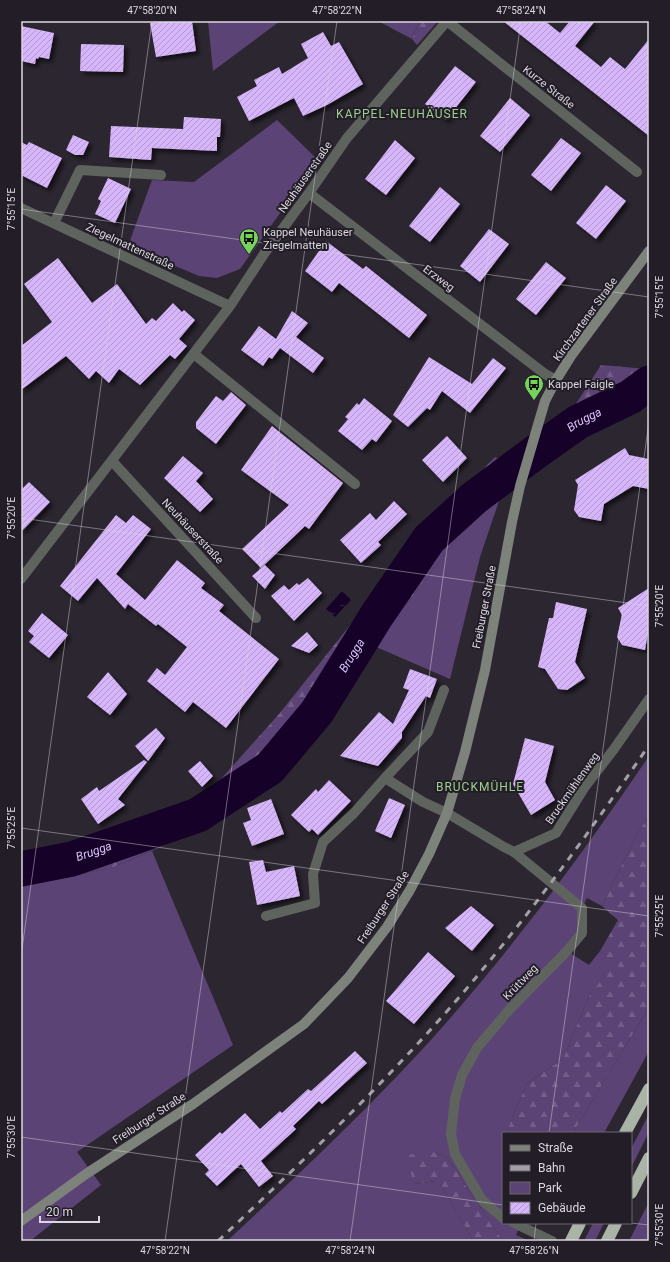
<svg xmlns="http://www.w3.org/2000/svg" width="670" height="1262" viewBox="0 0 670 1262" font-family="Roboto,sans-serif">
	<defs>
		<pattern id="forest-firs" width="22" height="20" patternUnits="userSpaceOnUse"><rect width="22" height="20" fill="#5c4375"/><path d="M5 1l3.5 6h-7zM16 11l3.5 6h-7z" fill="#735d88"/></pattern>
		<pattern id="water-ripples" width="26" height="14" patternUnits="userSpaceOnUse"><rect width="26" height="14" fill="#160128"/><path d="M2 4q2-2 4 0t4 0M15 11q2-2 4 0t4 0" fill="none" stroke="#372547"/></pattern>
		<pattern id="building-hatch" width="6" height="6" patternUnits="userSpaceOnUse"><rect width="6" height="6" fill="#d6b5fa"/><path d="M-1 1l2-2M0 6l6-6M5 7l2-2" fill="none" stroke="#b198cc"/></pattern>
		<filter id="shadow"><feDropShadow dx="3.5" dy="3.5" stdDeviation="2" flood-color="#0009"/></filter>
	</defs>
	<rect width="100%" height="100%" fill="#2c2631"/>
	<path fill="#5c4375" d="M 208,21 L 280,21 L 213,71 Z
		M 378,21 L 420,21 L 412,39 Z
		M 277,120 L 318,160 L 240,269 L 217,278 L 199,276 L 128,246 L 152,180 L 194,182 Z
		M 500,498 L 480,557 L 450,679 L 374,646 L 459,536 Z
		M 649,756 L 649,815 L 636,836 L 602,906 L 587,898 L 582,908 L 582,933 L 567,951 L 589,965 L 600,951 L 616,965 L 591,992 L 563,1059 L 527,1083 L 506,1133 L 503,1133 L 503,1223 L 521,1223 L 516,1235 L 529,1241 L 503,1241 L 465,1185 L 456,1169 L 446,1157 L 434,1152 L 420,1152 L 414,1184 L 436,1181 L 441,1185 L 473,1241 L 227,1241 C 297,1176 366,1111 430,1041 C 510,952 582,855 649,756 Z
		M 152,851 L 233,1045 L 77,1152 L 101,1185 L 30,1241 L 21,1241 L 21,887 L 113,867 Z
		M 649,1007 L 649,1051 L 604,1133 L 573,1133 Z
		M 649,1114 L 649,1132 L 631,1168 L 631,1149 Z
		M 649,1202 L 649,1241 L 629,1241 Z
		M 593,1223 L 604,1223 L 595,1241 L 584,1241 Z"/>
	<path fill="url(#forest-firs)" d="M 420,21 L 438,21 L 417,45 L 412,39 Z
		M 601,365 L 647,369 L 649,367 L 649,395 L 566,446 L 555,456 L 565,421 Z
		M 495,457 L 508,465 L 500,498 L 459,536 L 374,646 L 340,703 L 307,746 L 275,775 L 225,814 L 180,839 L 113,867 L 21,887 L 21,853 L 88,839 L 163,811 L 188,804 L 212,789 L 279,714 L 431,524 Z
		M 649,815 L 649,1007 L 573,1133 L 506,1133 L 527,1083 L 563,1059 L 591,992 L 615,965 L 600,951 L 618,920 L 602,906 L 636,836 Z
		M 420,1152 L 434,1152 L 446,1157 L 456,1169 L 465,1185 L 503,1241 L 473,1241 L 441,1185 L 435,1181 L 414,1184 L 406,1156 Z"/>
	<path fill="url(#water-ripples)" d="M 342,591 L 351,600 L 335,617 L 326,609 Z"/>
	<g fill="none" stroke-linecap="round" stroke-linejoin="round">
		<path stroke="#160128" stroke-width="35" id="s1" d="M 21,869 L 72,859 L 198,815 L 270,768 L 317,712 L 377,615 L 429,539 L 474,498 L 537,451 L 578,422 L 630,397 L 649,383"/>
	</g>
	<path fill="url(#building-hatch)" filter="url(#shadow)" d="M 165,21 L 192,21 L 196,51 L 156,57 L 150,23 Z
		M 503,21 L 545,21 L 560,33 L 570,21 L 595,21 L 575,46 L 601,67 L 610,57 L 625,69 L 649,39 L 649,136 Z
		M 21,26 L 54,33 L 49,59 L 39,57 L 38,59 L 36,58 L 35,64 L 21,61 Z
		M 323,32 L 331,46 L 339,42 L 363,84 L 327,105 L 303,116 L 294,98 L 249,121 L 237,97 L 257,86 L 254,80 L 279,67 L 282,74 L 308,58 L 301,44 Z
		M 81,44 L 124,45 L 123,72 L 80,71 Z
		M 455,66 L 476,82 L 446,120 L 425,104 Z
		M 510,98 L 530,115 L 500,152 L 480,136 Z
		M 184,117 L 221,119 L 220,137 L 217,137 L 217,151 L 152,148 L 151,160 L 109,157 L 111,126 L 183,129 Z
		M 73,135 L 89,142 L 83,155 L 75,155 L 66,150 Z
		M 561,138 L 581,153 L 551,191 L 531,175 Z
		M 395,140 L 415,158 L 386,195 L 365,179 Z
		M 21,142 L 27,145 L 29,142 L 62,158 L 47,188 L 21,175 Z
		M 108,178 L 131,189 L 115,223 L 95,214 L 101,201 L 98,199 Z
		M 606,185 L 626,201 L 596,239 L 576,223 Z
		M 440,187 L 460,204 L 430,242 L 409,226 Z
		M 489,229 L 509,244 L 480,282 L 460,266 Z
		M 326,241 L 363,269 L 366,266 L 427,315 L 409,338 L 339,283 L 332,292 L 305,271 Z
		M 58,258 L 92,303 L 117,284 L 146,324 L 152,318 L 156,321 L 173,303 L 182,312 L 184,310 L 195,320 L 179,339 L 187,346 L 175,359 L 170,355 L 140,385 L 119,369 L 109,383 L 96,371 L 89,379 L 66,356 L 21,390 L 21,346 L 52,322 L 24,284 Z
		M 546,262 L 566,278 L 536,315 L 516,299 Z
		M 292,311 L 308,323 L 296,337 L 324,358 L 313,373 L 280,348 L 272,359 L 269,357 L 263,366 L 241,350 L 259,326 L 276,339 Z
		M 429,357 L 472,384 L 493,358 L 506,368 L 470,413 L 442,391 L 430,410 L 427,408 L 408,427 L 393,415 Z
		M 231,392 L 246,405 L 216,444 L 196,428 L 196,422 L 216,396 L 223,401 Z
		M 364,398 L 392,421 L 376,442 L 372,439 L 362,450 L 338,431 L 348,419 L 345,417 L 357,403 L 359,405 Z
		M 272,426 L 343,483 L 309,529 L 305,526 L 261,568 L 242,549 L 289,505 L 241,470 Z
		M 447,436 L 467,458 L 443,482 L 422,460 Z
		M 625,448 L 629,455 L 649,459 L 649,489 L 633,486 L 604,504 L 601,521 L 579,517 L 574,510 L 578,485 L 575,480 Z
		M 183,456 L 203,473 L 196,481 L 213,499 L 200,512 L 164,478 Z
		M 29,482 L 50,502 L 21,532 L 21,490 Z
		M 394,501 L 407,514 L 378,542 L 381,545 L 361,563 L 340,540 L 370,513 L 376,520 Z
		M 116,515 L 126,523 L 133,515 L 151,529 L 116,574 L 145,600 L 177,560 L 205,583 L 201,588 L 224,605 L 219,611 L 279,659 L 226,728 L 193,702 L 185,712 L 147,681 L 157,668 L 165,675 L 187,647 L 158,624 L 156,626 L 128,604 L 125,609 L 97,578 L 78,601 L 60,586 Z
		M 265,565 L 275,575 L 265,589 L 252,576 Z
		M 308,578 L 322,593 L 294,621 L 271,596 L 284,585 L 289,590 L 297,583 L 299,585 Z
		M 649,588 L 649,627 L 645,650 L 622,645 L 617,637 L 622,615 L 618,608 Z
		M 556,602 L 587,609 L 575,662 L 585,678 L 567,690 L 558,689 L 545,669 L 538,667 L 549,618 L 553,618 Z
		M 42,613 L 68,635 L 49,658 L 29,642 L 34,636 L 28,631 Z
		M 307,632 L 318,645 L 309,653 L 291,646 Z
		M 410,669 L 437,679 L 430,698 L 426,696 L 402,732 L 402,738 L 378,766 L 340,756 L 379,712 L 393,724 L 409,690 L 403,688 Z
		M 108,672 L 127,694 L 110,715 L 87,697 Z
		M 156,728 L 165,738 L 148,761 L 135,746 Z
		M 525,738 L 554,746 L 545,782 L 555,800 L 531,815 L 513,784 Z
		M 144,760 L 147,762 L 118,799 L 125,805 L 98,824 L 81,799 L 97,787 L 99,791 Z
		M 200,761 L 213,776 L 202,787 L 188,771 Z
		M 329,780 L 351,801 L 318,835 L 312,829 L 309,832 L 291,815 L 316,789 L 318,792 Z
		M 389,798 L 405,805 L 391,838 L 375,831 Z
		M 271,799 L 284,834 L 252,846 L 243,823 L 251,820 L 247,808 Z
		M 263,860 L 266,872 L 294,866 L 300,896 L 257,905 L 249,862 Z
		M 471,906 L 494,925 L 472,951 L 445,928 Z
		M 428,952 L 455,976 L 414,1024 L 386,1001 Z
		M 355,1051 L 367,1063 L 322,1104 L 319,1101 L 293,1126 L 296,1129 L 261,1161 L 273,1176 L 259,1187 L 241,1164 L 217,1186 L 205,1174 L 209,1170 L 195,1155 L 220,1132 L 222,1134 L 245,1113 L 260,1129 L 280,1111 L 282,1113 L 308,1089 L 311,1091 Z"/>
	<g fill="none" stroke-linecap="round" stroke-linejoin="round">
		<path stroke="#5f635e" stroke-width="10" d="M 54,223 L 80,170 L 161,175
			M 385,778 L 428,732 L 444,690
			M 266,916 L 315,903 L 313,874 L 323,842 L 354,813 L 385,778 L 423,802 L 447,813
			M 503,1218 L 482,1200 L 455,1154 L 451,1134 L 455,1099 L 462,1075 L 477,1048 L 509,1010 L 567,951 L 582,933 L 582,908 L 514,852
			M 514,1223 L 552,1241"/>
		<path stroke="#5f635e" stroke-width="10" d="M 447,21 L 637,172
			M 309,193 L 545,374 L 556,380
			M 21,208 L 230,306
			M 194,354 L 355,484
			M 112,461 L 256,618
			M 21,579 L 230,306 L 264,254 L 309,193 L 347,138 L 447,21
			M 447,813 L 504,847 L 514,852 L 556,833 L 584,788 L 614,749 L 649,699"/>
		<path stroke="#7d837b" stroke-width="10" d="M 21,1221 L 86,1174 L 193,1104 L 304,1024 L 348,978 L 387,927 L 410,890 L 429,854 L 447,813 L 465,752 L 485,670 L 512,522 L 520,486 L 545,401 L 556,380 L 571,356 L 649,251"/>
		<path stroke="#a9b3a6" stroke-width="12" d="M 625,1133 L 649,1089
			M 631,1193 L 649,1158
			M 571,1241 L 580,1223
			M 607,1241 L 616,1223"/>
		<path stroke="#a39fa8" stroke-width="3" stroke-dasharray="7 7" stroke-linecap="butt" d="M 218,1241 C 306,1158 395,1074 473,981 C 536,906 594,826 649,745"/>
	</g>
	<path fill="none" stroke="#dbd7df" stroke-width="1" stroke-opacity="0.45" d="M 21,209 L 649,297M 21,518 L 649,606M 21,828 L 649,916M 21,956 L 152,21M 549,1133 L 649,422M 21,1137 L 503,1205M 631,1223 L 649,1225M 165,1241 L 337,21M 350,1241 L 521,21M 534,1241 L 536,1223"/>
	<defs>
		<symbol id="bus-pin" viewBox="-11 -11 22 30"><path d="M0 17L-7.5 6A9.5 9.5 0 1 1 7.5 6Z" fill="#75d25b" stroke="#221d27"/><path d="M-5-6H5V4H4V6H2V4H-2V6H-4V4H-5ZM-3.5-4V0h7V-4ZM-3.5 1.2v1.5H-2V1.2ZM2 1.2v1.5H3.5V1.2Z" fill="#111"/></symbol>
	</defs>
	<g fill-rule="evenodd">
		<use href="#bus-pin" x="238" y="227" width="22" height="30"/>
		<use href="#bus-pin" x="523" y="373" width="22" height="30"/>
	</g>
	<g text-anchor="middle" stroke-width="4" stroke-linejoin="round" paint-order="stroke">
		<g font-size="11" fill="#dbd7df" stroke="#221d27">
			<text transform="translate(549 87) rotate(38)" y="4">Kurze Straße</text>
			<text transform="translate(305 177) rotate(-55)" y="4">Neuhäuserstraße</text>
			<text transform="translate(130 246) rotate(25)" y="4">Ziegelmattenstraße</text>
			<text transform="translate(439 278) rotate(37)" y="4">Erzweg</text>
			<text transform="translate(585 319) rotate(-54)" y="4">Kirchzartener Straße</text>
			<text transform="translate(193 531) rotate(47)" y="4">Neuhäuserstraße</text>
			<text transform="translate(484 607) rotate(-79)" y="4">Freiburger Straße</text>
			<text transform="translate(572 788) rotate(-55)" y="4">Bruckmühlenweg</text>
			<text transform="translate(383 907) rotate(-57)" y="4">Freiburger Straße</text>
			<text transform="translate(520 982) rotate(-46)" y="4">Krüttweg</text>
			<text transform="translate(149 1118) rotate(-33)" y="4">Freiburger Straße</text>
		</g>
		<g font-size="11" fill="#dbd7df" stroke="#221d27" text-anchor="start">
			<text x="263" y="236">Kappel Neuhäuser<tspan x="263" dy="13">Ziegelmatten</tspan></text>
			<text x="548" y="388">Kappel Faigle</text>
		</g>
		<g font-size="12" letter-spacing="1" fill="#9dce90" stroke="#221d27">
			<text x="402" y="118">KAPPEL-NEUHÄUSER</text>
			<text x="480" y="791">BRUCKMÜHLE</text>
		</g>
		<g font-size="12" font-style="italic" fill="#dbc2f8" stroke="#221d27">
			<text dy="4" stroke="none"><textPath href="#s1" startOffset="747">Brugga</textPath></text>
			<text dy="4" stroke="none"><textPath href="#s1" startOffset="411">Brugga</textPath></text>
			<text dy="4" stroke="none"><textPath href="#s1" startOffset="75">Brugga</textPath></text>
		</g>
	</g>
	<rect width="670" height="1262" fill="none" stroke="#221d27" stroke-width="44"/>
	<rect x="502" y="1132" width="130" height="92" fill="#221d27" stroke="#6c6771"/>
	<rect x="510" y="1145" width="20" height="6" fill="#7d837b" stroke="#6c6771"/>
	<text x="538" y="1152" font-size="12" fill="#dbd7df">Straße</text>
	<rect x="510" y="1165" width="20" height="6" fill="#a39fa8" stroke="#6c6771"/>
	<text x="538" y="1172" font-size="12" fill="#dbd7df">Bahn</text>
	<rect x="510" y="1182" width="20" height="12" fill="#5c4375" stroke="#6c6771"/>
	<text x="538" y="1192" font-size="12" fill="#dbd7df">Park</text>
	<rect x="510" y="1202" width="20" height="12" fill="url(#building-hatch)" stroke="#6c6771"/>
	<text x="538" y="1212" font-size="12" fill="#dbd7df">Gebäude</text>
	<path d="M40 1216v6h59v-6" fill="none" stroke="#dbd7df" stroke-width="2"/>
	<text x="46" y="1216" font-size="12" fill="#dbd7df" stroke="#221d27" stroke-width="3" paint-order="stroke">20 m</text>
	<rect x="22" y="22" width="626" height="1218" fill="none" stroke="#dbd7df" stroke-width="1.5"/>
	<g font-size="10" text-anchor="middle" fill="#dbd7df">
		<text x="152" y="14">47°58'20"N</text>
		<text x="337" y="14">47°58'22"N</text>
		<text x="521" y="14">47°58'24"N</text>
		<text transform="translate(11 209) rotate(-90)" y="4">7°55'15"E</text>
		<text transform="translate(659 297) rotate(-90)" y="4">7°55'15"E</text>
		<text transform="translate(11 518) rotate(-90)" y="4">7°55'20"E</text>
		<text transform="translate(659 606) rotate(-90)" y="4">7°55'20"E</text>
		<text transform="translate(11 828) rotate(-90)" y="4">7°55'25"E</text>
		<text transform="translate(659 916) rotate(-90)" y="4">7°55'25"E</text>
		<text transform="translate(11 1137) rotate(-90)" y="4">7°55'30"E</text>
		<text transform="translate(659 1225) rotate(-90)" y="4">7°55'30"E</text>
		<text x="165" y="1254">47°58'22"N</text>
		<text x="350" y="1254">47°58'24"N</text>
		<text x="534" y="1254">47°58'26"N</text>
	</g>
</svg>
